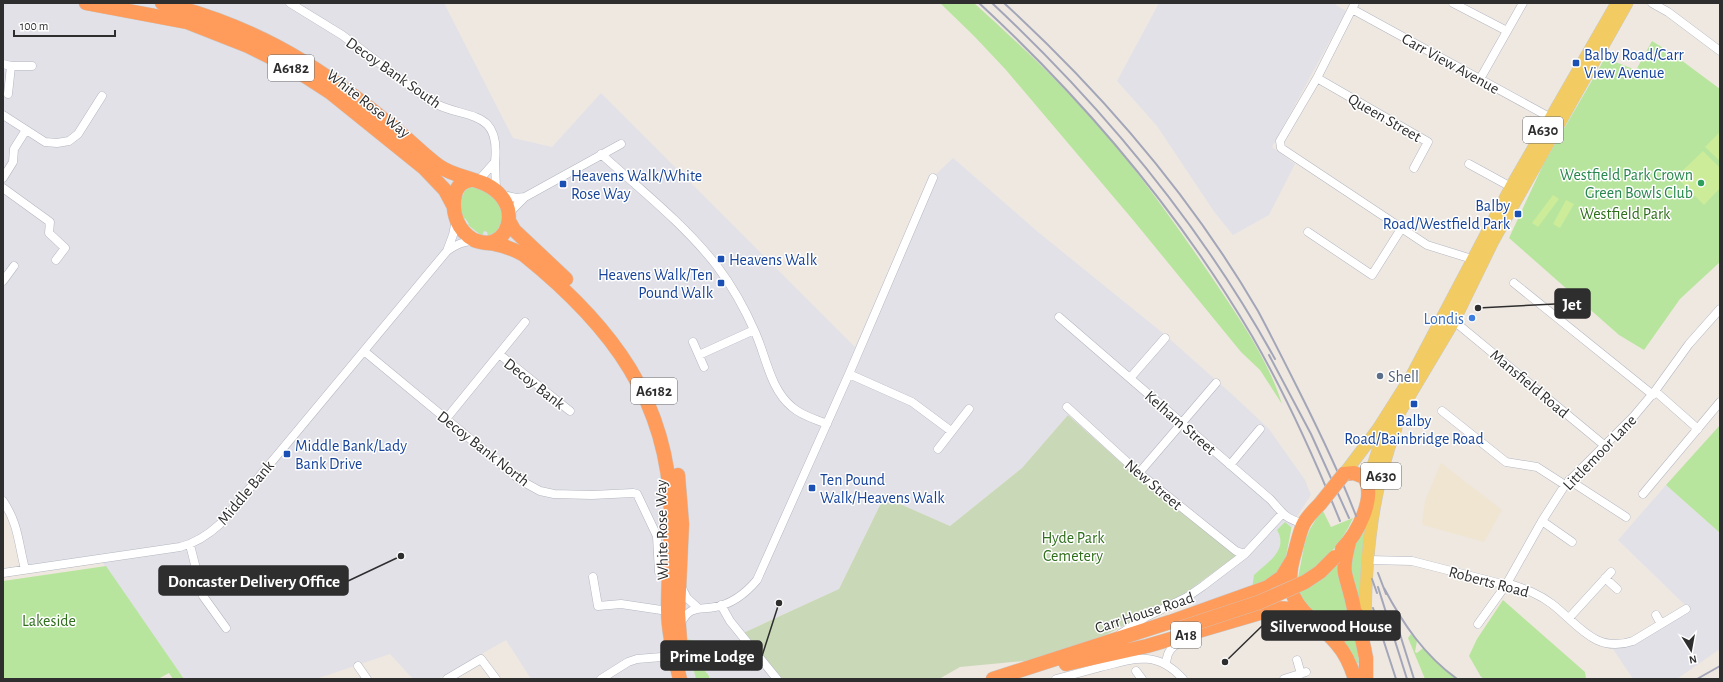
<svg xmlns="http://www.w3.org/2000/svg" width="1723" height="682" viewBox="0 0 1723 682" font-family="'Alegreya Sans',sans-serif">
	<rect width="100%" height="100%" fill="#efe8e1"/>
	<path fill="#e2e1e8" d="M 3,3 L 444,3 L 513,138 L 552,147 L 601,93 L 855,347 L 927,183 L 953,158 L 1038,232 L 1164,334 L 1235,397 L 1269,429 L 1305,480 L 1311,495 L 1296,518 L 1291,530 L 1284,567 L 1280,575 L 1195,609 L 1188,591 L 1236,557 L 1136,476 L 1068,415 L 1022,468 L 950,526 L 884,497 L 839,589 L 741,634 L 778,679 L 531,679 L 506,640 L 438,679 L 413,679 L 390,654 L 316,679 L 184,679 L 100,559 L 25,569 L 3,501 Z
		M 1159,3 L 1333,3 L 1346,11 L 1272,147 L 1295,164 L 1269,215 L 1233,235 L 1215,213 L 1157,126 L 1117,81 Z
		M 1666,485 L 1720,533 L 1720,649 L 1677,679 L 1633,679 L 1613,649 L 1685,605 L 1618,540 Z"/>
	<path fill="#f0e5d0" d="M 1441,463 L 1502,510 L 1484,542 L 1423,525 L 1422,522 L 1425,501 Z"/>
	<path fill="#b8e59d" d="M 940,3 L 974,3 C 1023,47 1072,94 1115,145 C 1150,188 1182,233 1213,279 C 1239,318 1268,359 1282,404 L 1260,370 L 1241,352 L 1133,220 L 1006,70 L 974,36 Z
		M 1652,41 L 1673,54 L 1720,89 L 1720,262 L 1680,299 L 1644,350 L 1619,335 L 1509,238 L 1544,163 L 1605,58 L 1636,70 Z
		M 479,185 C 484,190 497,199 500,205 C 505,214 501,227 494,234 L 494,233 L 488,236 L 487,232 L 484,231 L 482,236 L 468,225 L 469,224 L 465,218 L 464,219 C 459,208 460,197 467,188 Z
		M 1720,425 L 1720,533 L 1666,485 Z
		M 1322,509 L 1331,527 L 1353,518 C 1341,545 1323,564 1298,578 L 1305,541 L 1310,529 Z
		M 1366,520 L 1360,608 L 1349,573 L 1351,552 Z
		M 1285,522 L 1291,527 L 1291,530 L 1284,567 L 1281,573 L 1252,588 L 1254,575 C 1267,563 1289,550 1277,530 Z
		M 1340,560 L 1349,625 L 1334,631 L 1306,608 L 1298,589 Z
		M 106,566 L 184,679 L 173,679 L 169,673 L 158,679 L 3,679 L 3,581 Z
		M 1503,600 L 1585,672 L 1586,679 L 1485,679 L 1481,677 L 1469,656 L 1477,639 Z
		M 1411,634 L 1417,641 L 1415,652 L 1417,653 L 1423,648 L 1444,668 L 1459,679 L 1425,679 L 1408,638 Z
		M 1354,637 L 1357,638 L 1359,663 L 1354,664 L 1344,644 L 1345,641 Z
		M 686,639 L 691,640 L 693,648 L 705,661 L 700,665 L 709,676 L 709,679 L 696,679 Z"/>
	<path fill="#c9d9b7" d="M 1068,415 L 1136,476 L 1236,556 L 1181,596 L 1090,643 L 1035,660 L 960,667 L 939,679 L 782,679 L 741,634 L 839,589 L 884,497 L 950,526 L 1022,468 Z"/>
	<path fill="#ccec99" d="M 1720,132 L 1720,161 L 1705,147 Z
		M 1703,151 L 1720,168 L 1720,188 L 1704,205 L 1676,177 Z
		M 1553,195 L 1559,199 L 1538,227 L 1532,223 Z
		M 1566,200 L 1574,204 L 1560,228 L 1553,224 Z"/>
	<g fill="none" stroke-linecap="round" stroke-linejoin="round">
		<defs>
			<path id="street" d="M 290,3 L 342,35 L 430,101 C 464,121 501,106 495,162
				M 1355,3 L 1317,78 L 1280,141 L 1281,148 L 1427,245 L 1472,259
				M 1453,3 L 1507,31
				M 1652,3 L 1668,12 L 1720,51
				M 1352,9 L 1551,118
				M 3,64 L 11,66 L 32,66
				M 1317,78 L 1428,142 L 1414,168
				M 1480,79 L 1523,3
				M 8,94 L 11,66
				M 3,115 L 45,142 L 57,143 L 69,141 L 78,134 L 102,96
				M 601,154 C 641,190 684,224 717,266 C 732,286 745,309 755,332 C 766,356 770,389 792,407 C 802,416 815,419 827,424
				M 1469,164 L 1511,187
				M 3,178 L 13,162 L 14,149 L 26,130
				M 478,181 L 495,162 L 496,190
				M 3,188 L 50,222 L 49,233 L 65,248 L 56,260
				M 500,194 L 516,198 L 525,197
				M 509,217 L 513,209 L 525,197 L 621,144
				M 1308,232 L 1372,275 L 1401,229
				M 447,251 C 457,244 464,241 475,241
				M 3,281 L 14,266
				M 1514,283 L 1653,395
				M 1059,317 L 1271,500 C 1284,515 1284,517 1303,524
				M 1454,321 L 1604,445
				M 693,342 L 704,367
				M 364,351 L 520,480 L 540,491 L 554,494 L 592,495 L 633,493 L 637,494 L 657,536 L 659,572
				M 499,354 L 570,411
				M 699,355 L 754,330
				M 849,374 L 912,402 L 951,431
				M 1131,377 L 1165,338
				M 1655,391 L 1698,429
				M 1067,407 L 1139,473 L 1236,551 L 1245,554
				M 1442,411 L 1506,462 L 1537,467 L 1565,485
				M 446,419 L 525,322
				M 938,449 L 969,409
				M 1230,465 L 1260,429
				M 1139,473 L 1216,383
				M 1569,480 L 1626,517
				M 1643,494 L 1720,402
				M 3,501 C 19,525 18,543 25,569
				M 1542,521 L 1572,542
				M 190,545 L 203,596 L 226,628
				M 1368,560 L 1412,561 L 1506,585 L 1510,584 C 1525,589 1539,594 1552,604 C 1578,624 1595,654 1633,641 L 1686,609
				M 3,573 L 180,547 C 196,543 208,535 220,524 L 447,251 L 453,235 L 456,220
				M 593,577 L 598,606 L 621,604 L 668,611
				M 1605,578 L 1617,589
				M 682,588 L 687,598 L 698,608
				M 721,605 L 730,621 L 777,679
				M 1656,615 L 1661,624
				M 1569,618 L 1611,572
				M 681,623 C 690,605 699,610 715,607 C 732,604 746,593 757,580 L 849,374 L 933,178
				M 1478,624 L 1506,585 L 1542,521 L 1565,485 L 1634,416 L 1655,391 L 1689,344 L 1720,309
				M 1120,634 L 1146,617 L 1187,597 L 1203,586 L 1245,554 L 1282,514
				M 1297,660 L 1301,674
				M 1166,664 C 1167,652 1171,646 1183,641
				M 358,666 L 367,679
				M 1136,671 L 1142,679
				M 447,679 L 481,659 L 496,679
				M 601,679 L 628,662 L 637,659 L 674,656
				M 1056,679 C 1071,675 1086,671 1101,667 C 1135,658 1157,650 1183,679
				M 1284,679 L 1306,672"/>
			<path id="primary" d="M 1344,474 L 1378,429 L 1411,377 L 1511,187 L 1617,3
				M 1369,488 L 1372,469 L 1379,447 L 1454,321 L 1493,241 L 1627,3
				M 1365,636 C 1365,567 1370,494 1396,428"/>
			<path id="highway" d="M 86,3 L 187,22 L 248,46 L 294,69 L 331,93 L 424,168 L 445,190 L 454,207
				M 162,3 C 202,13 240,27 276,46 C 316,67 353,94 388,123 C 406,136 421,153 439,166 C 459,180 485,177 501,196 C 515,212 510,240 487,243
				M 471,180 C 462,181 457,186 455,195 C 451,213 458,231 474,240 C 481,243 488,243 495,244 C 506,246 515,250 524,255 C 611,325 670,401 671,517 C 671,548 668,579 668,610 C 668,633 674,657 680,679
				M 509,221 L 514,230 L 566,279
				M 678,475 L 682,524 L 678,612 L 680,640
				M 1320,504 C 1314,510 1306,518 1303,525 C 1299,534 1297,545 1294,555 C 1279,606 1310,612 1337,644 C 1346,654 1351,666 1355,679
				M 1342,549 C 1357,534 1377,497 1364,477 L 1354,473 L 1344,474
				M 1357,614 L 1366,658 L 1366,679
				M 1327,634 C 1373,643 1349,595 1345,573 C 1343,563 1347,552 1349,542
				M 1066,664 L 1147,646 L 1277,608 L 1290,609 L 1308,617
				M 993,679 L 1170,622 L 1268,587 L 1282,577 L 1293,559"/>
		</defs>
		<use href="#street" stroke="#b4b7c1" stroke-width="9"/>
		<use href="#primary" stroke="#c9c9c9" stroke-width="13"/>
		<use href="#highway" stroke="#c9c9c9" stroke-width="15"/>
		<use href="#street" stroke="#fff" stroke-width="8"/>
		<use href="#primary" stroke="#f2cc62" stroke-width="12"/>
		<use href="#highway" stroke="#ff9c5b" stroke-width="14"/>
		<path stroke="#a3a6b8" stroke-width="2" d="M 979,3 C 1085,101 1178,211 1252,336 C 1286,395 1314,457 1340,521
			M 992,3 C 1103,107 1201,225 1275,359
			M 1004,3 C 1102,93 1191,196 1258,311 C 1273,339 1287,367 1301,395 C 1321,435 1340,474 1356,516
			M 1269,355 L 1311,434 L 1349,518
			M 1378,573 L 1386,594
			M 1372,579 L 1377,593
			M 1378,587 L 1407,679
			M 1384,588 C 1403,624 1424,655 1457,679
			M 1373,608 L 1396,679
			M 1393,612 L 1414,679
			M 1697,679 L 1720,666"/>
		<defs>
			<path id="highway-bridge" d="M 1320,504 L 1344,474
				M 1181,628 L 1260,602 L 1305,582 L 1320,572 L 1335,557"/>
		</defs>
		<use href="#highway-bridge" stroke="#c9c9c9" stroke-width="15" stroke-linecap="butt"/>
		<use href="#highway-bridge" stroke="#ff9c5b" stroke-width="14"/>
	</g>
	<g fill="#1a4fb4" stroke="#fff" stroke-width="1.5">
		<rect x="1572" y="59" width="8" height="8" rx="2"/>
		<rect x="559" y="180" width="8" height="8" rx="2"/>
		<rect x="1514" y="210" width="8" height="8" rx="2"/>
		<rect x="717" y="255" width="8" height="8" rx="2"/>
		<rect x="717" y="279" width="8" height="8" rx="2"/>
		<rect x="1410" y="400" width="8" height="8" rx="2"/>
		<rect x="283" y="450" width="8" height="8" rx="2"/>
		<rect x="808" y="484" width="8" height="8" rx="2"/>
	</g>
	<circle fill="#2e9e5b" stroke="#fff" stroke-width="1.5" cx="1701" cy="183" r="4"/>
	<circle fill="#3f7fe0" stroke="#fff" stroke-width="1.5" cx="1472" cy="318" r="4"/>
	<circle fill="#5c6f8a" stroke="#fff" stroke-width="1.5" cx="1380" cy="376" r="4"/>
	<g text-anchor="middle" stroke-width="3" stroke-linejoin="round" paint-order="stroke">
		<g fill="#fff" stroke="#6d6d6d" stroke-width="1">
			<rect x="268" y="55" width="46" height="26" rx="3"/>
			<rect x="1523" y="117" width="40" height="26" rx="3"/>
			<rect x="631" y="378" width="46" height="26" rx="3"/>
			<rect x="1361" y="463" width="40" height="26" rx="3"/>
			<rect x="1171" y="622" width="30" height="26" rx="3"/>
		</g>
		<g font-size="15" font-weight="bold" fill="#2e2e2e">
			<text x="291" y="73">A6182</text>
			<text x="1543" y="135">A630</text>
			<text x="654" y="396">A6182</text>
			<text x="1381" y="481">A630</text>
			<text x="1186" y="640">A18</text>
		</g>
		<g font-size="16" fill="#164399" stroke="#fff" text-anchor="start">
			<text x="1584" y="60">Balby Road/Carr<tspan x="1584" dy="18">View Avenue</tspan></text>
			<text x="571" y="181">Heavens Walk/White<tspan x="571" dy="18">Rose Way</tspan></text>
			<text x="1510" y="211" text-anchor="end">Balby<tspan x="1510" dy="18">Road/Westfield Park</tspan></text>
			<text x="729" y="265">Heavens Walk</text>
			<text x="713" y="280" text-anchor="end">Heavens Walk/Ten<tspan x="713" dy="18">Pound Walk</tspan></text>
			<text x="1414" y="426" text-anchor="middle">Balby<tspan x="1414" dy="18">Road/Bainbridge Road</tspan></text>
			<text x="295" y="451">Middle Bank/Lady<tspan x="295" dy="18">Bank Drive</tspan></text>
			<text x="820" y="485">Ten Pound<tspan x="820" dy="18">Walk/Heavens Walk</tspan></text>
		</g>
		<g font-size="16" fill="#2e2e2e" stroke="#fff">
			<text transform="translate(1451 63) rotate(29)" y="6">Carr View Avenue</text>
			<text transform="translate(394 72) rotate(35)" y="6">Decoy Bank South</text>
			<text transform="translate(369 103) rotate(38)" y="6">White Rose Way</text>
			<text transform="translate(1385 117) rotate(30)" y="6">Queen Street</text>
			<text transform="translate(535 383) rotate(38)" y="6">Decoy Bank</text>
			<text transform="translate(1530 383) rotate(40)" y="6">Mansfield Road</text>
			<text transform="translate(1181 422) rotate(41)" y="6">Kelham Street</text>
			<text transform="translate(484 448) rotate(38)" y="6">Decoy Bank North</text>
			<text transform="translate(1599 452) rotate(-46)" y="6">Littlemoor Lane</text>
			<text transform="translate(1154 484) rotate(40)" y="6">New Street</text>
			<text transform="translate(245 492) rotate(-50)" y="6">Middle Bank</text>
			<text transform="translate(661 530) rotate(-91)" y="6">White Rose Way</text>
			<text transform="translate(1489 581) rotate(15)" y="6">Roberts Road</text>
			<text transform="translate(1144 612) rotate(-18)" y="6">Carr House Road</text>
		</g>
		<g font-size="16" fill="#27864d" stroke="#fff" text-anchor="end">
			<text x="1693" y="180">Westfield Park Crown<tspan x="1693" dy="18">Green Bowls Club</tspan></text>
		</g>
		<g font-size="16" fill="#2f6e1b" stroke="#fff">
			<text x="1625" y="219">Westfield Park</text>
			<text x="1073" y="543">Hyde Park<tspan x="1073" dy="18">Cemetery</tspan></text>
			<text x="49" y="626">Lakeside</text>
		</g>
		<g font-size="16" fill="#366cbe" stroke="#fff" text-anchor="end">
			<text x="1464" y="324">Londis</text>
		</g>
		<g font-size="16" fill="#4e5e75" stroke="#fff" text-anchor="start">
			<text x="1388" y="382">Shell</text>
		</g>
	</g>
	<path fill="none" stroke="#2e2e2e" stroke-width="1.5" d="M1478 308L1555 304M401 556L348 581M1225 662L1262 626M779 603L762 656"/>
	<g fill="#2e2e2e" stroke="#fff" stroke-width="1.5">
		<circle cx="1478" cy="308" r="4"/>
		<circle cx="401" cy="556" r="4"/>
		<circle cx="1225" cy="662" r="4"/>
		<circle cx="779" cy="603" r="4"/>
	</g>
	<g fill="#2e2e2e" stroke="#2e2e2e" stroke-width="1.5">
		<rect x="1555" y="289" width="35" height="29" rx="4"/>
		<rect x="159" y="566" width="189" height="29" rx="4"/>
		<rect x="1262" y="611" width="138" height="29" rx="4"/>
		<rect x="661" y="641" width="101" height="29" rx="4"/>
	</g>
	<g font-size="17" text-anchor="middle" font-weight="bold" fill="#fff">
		<text x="1572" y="310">Jet</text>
		<text x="254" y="587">Doncaster Delivery Office</text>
		<text x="1331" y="632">Silverwood House</text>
		<text x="712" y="662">Prime Lodge</text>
	</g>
	<rect width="1723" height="682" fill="none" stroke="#2e2e2e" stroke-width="8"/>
	<g transform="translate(1691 650) rotate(169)" stroke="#ffffff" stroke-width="3" paint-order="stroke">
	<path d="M0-3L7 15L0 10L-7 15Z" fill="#2e2e2e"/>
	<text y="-6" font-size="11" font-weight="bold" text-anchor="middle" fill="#2e2e2e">N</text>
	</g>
	<path d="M14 30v6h101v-6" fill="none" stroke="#2e2e2e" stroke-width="2"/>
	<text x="20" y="30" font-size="12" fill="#2e2e2e" stroke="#ffffff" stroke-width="3" paint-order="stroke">100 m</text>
</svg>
